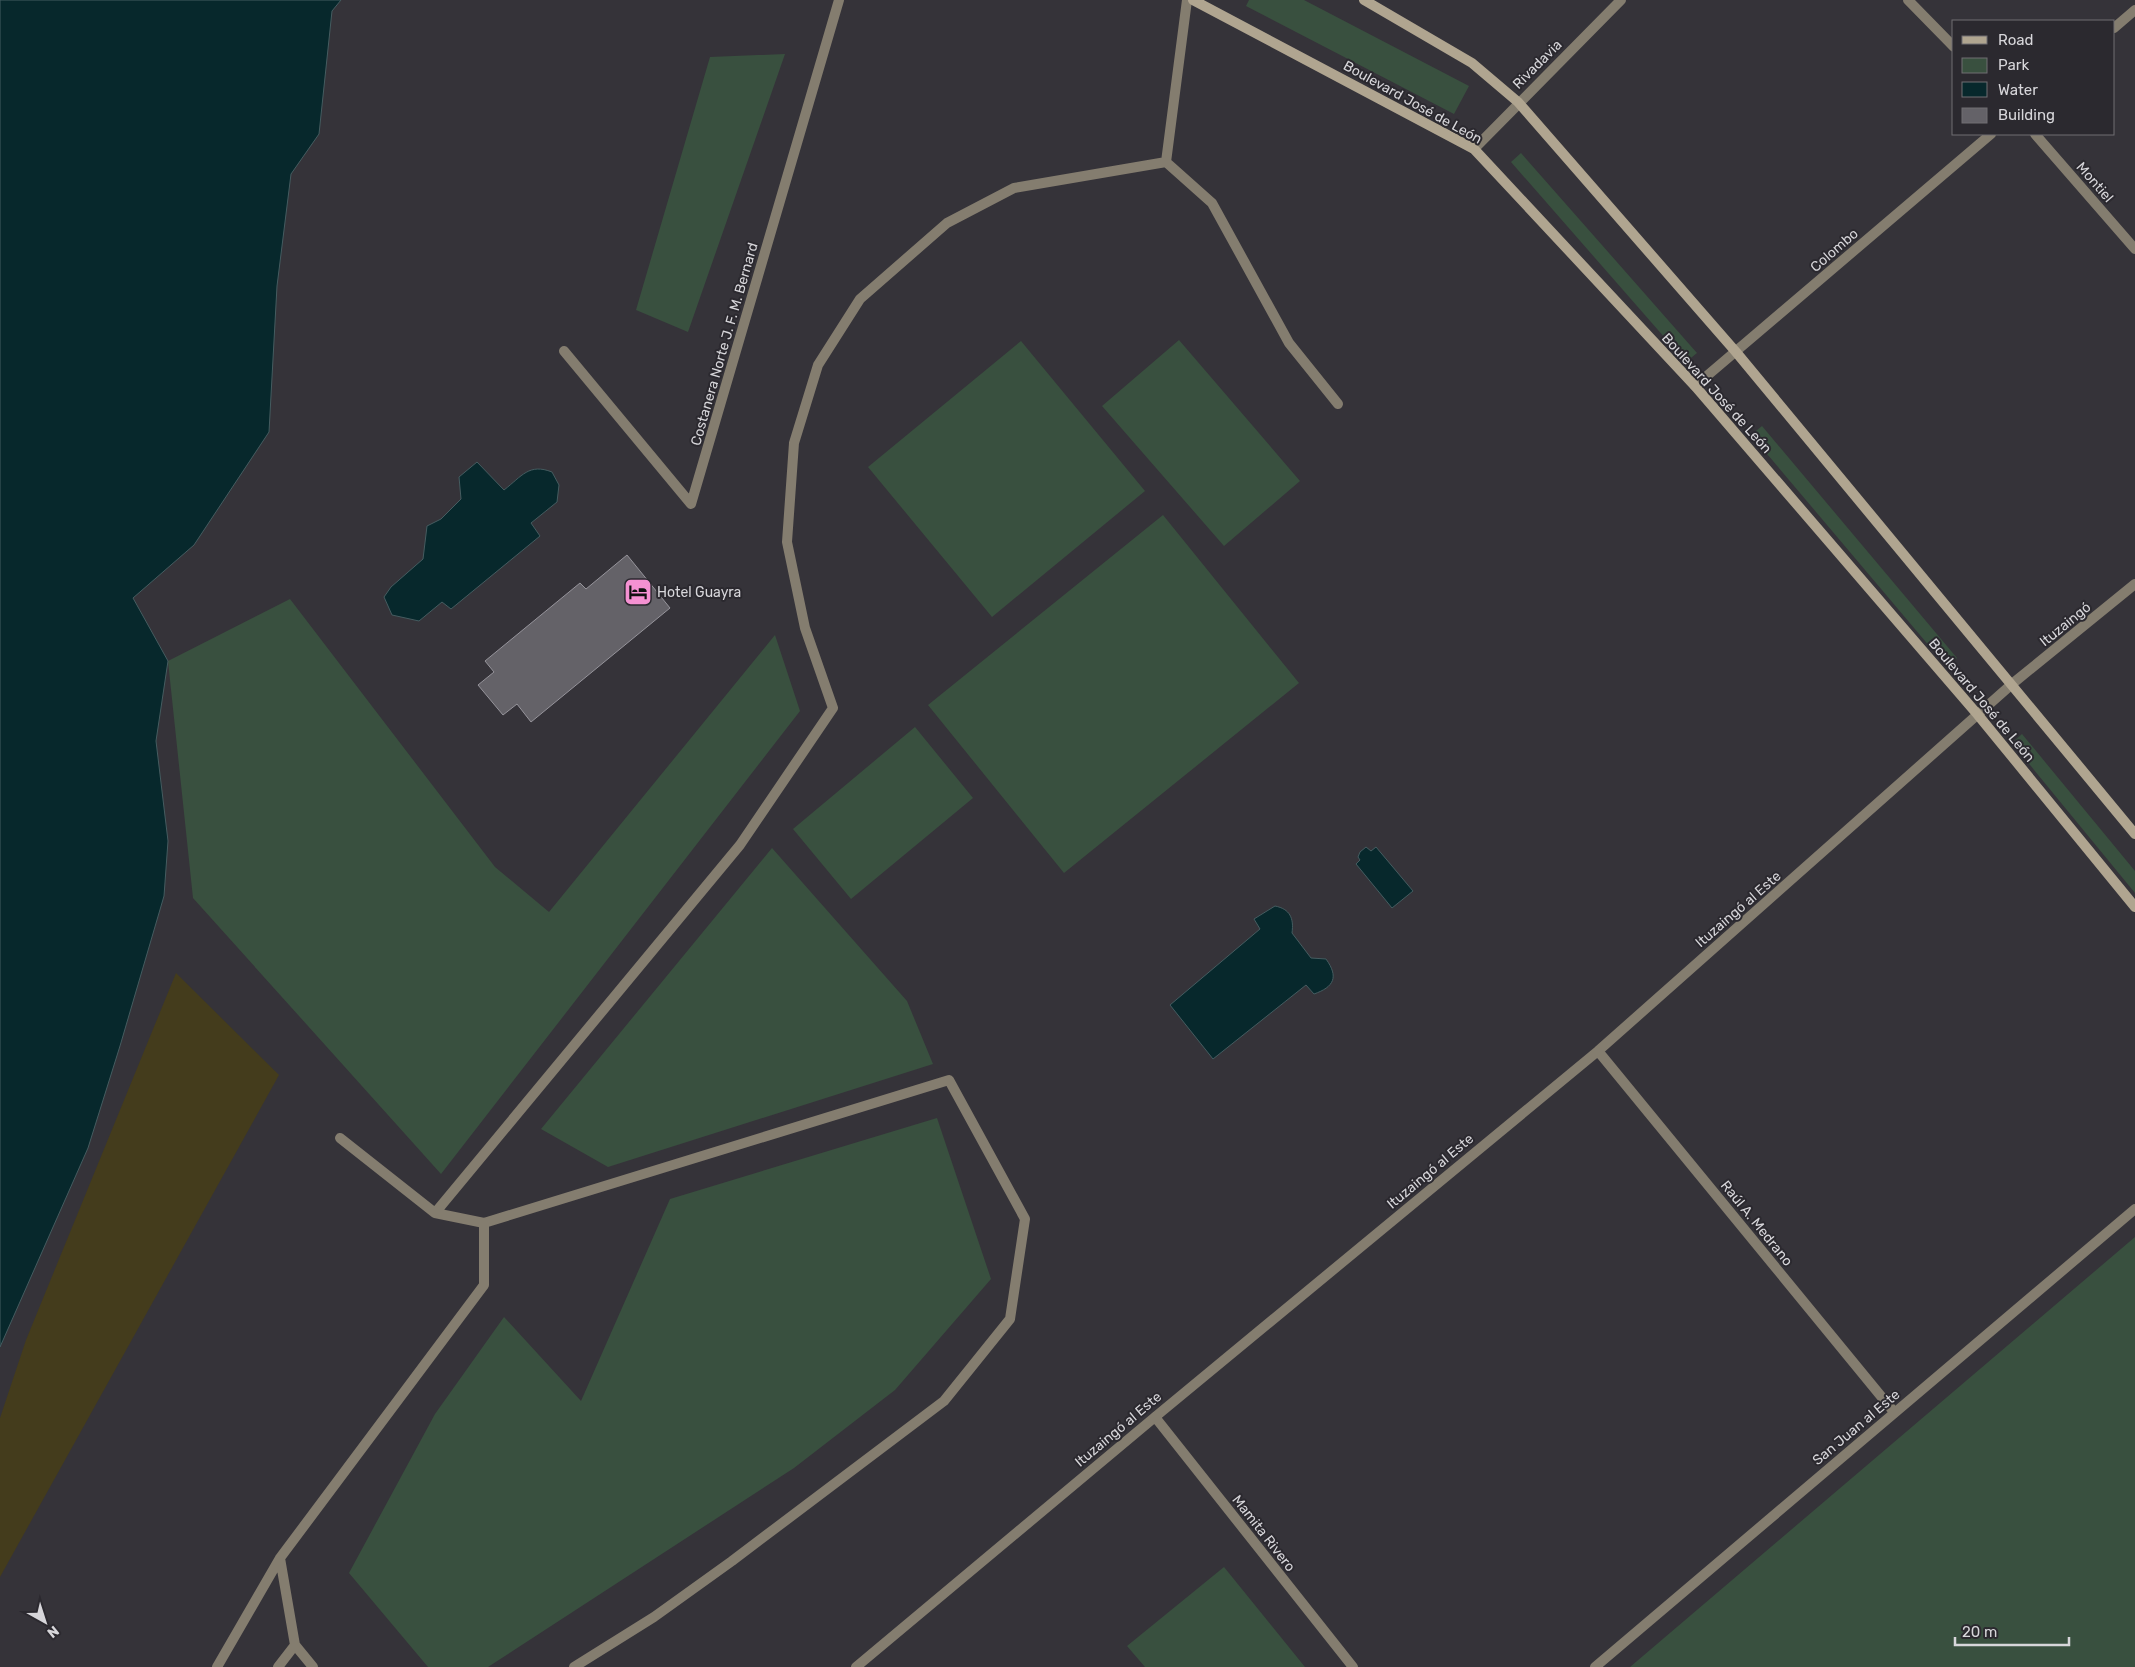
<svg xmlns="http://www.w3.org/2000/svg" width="2135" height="1667" viewBox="0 0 2135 1667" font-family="Rubik,sans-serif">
	<rect width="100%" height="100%" fill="#353339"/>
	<path fill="#39503f" d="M 1249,0 L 1304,0 L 1469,86 L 1454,114 L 1246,6 Z
		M 785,54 L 688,332 L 636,310 L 710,57 Z
		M 1521,153 L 1697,353 L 1686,362 L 1511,162 Z
		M 1179,340 L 1300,481 L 1224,546 L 1102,406 Z
		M 1021,341 L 1145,491 L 992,617 L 868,467 Z
		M 1762,426 L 1957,658 L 1947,667 L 1751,435 Z
		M 1163,515 L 1299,683 L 1064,873 L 928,705 Z
		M 290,599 L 495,867 L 549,912 L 775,635 L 800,711 L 441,1174 L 193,898 L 168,661 Z
		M 915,727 L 973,798 L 851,899 L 793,829 Z
		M 2022,734 L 2135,871 L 2135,893 L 2012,743 Z
		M 772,848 L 907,1001 L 933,1064 L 608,1167 L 541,1129 Z
		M 937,1118 L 991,1279 L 895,1390 L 794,1468 L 488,1667 L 428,1667 L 349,1573 L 435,1414 L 504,1317 L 581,1401 L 670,1199 Z
		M 2135,1237 L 2135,1667 L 1630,1667 Z
		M 1224,1567 L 1305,1667 L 1145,1667 L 1127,1646 Z"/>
	<path fill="#443c1c" d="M 176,973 L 279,1075 L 0,1577 L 0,1418 L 26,1340 Z"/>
	<path fill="#07282c" stroke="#455c60" d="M 0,0 L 341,0 L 332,11 L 319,134 L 291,174 L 277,286 L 269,432 L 194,545 L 133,598 L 168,661 L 156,741 L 168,841 L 164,896 L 120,1046 L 88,1148 L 0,1347 Z
		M 477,462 L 504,490 C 522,476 529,463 552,472 L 559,485 L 557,502 L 531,523 L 540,536 L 451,609 L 442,602 L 419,621 L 392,615 L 384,597 L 391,587 L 423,559 L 427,526 L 441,519 L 461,499 L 459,477 Z
		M 1366,847 L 1371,851 L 1376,847 L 1413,891 L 1392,908 L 1356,864 L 1360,860 L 1358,857 L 1360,852 Z
		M 1275,906 C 1290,909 1294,918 1292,933 L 1311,958 L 1326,959 C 1339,977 1334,987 1314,994 L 1306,985 L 1213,1059 L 1170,1005 L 1260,929 L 1254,919 Z"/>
	<path fill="#646268" stroke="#96949b" d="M 627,555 L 670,608 L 531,722 L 517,704 L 503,715 L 478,685 L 494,672 L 485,661 L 580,583 L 586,589 Z"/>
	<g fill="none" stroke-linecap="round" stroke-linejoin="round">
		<path stroke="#847d6f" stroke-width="10" d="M 1166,162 L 1187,0
			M 340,1138 L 435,1213 L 484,1223 L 949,1080 L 1025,1219 L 1010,1319 L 944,1401 L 732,1561 L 654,1617 L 574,1667
			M 435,1213 L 740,845 L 833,708 L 805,628 L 787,542 L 794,443 L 818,365 L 860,299 L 947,223 L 1014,188 L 1166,162 L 1212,203 L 1289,343 L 1338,404
			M 280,1558 L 295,1645 L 313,1667
			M 217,1667 L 280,1558 L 484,1285 L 484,1223
			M 278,1667 L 295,1645"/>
		<path stroke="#847d6f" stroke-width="10" d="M 1908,0 L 1954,47
			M 2114,28 L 2135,10
			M 2035,134 L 2135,249
			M 1474,149 L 1621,0
			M 564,351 L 691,504 L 839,0
			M 1695,386 L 1991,134
			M 1598,1051 L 1894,1412
			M 1155,1417 L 1353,1667
			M 856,1667 L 1155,1417 L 1598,1051 L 2012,684 L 2135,584
			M 1595,1667 L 2135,1209"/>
		<path stroke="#b0a590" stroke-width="10" d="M 1193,0 L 1474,149 L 1695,386 L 1978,715 L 2135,907
			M 1364,0 L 1472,63 L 1518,102 L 1736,352 L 2135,834"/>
	</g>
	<defs>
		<symbol id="hotel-square" viewBox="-11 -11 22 22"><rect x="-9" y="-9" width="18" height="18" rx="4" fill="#f591d2" stroke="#2b292f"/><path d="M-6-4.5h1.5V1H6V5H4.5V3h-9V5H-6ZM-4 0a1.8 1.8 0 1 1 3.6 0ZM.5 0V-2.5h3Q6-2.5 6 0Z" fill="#111"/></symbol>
	</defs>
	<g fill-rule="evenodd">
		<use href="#hotel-square" x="622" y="576" width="32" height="32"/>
	</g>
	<g text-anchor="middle" stroke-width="4" stroke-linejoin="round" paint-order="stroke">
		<g font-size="14" fill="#d7d6da" stroke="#2b292f">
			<text transform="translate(1537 64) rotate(-45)" y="5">Rivadavia</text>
			<text transform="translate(1413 102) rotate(29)" y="5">Boulevard José de León</text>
			<text transform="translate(2095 182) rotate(49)" y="5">Montiel</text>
			<text transform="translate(1834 250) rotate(-41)" y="5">Colombo</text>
			<text transform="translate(724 344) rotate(-74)" y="5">Costanera Norte J. F. M. Bernard</text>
			<text transform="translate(1717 393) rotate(48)" y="5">Boulevard José de León</text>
			<text transform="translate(2065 624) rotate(-39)" y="5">Ituzaingó</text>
			<text transform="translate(1982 700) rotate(50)" y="5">Boulevard José de León</text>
			<text transform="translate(1738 909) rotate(-41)" y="5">Ituzaingó al Este</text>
			<text transform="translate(1430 1171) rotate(-40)" y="5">Ituzaingó al Este</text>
			<text transform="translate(1757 1223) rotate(51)" y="5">Raúl A. Medrano</text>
			<text transform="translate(1856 1427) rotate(-40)" y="5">San Juan al Este</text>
			<text transform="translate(1118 1429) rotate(-40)" y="5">Ituzaingó al Este</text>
			<text transform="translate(1264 1533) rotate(52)" y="5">Mamita Rivero</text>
		</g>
		<g font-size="14" fill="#d7d6da" stroke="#2b292f" text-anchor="start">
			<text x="657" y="597">Hotel Guayra</text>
		</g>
	</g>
	<rect x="1952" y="20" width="162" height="115" fill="#2b292f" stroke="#706e73"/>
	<rect x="1962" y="36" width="25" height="8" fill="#b0a590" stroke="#706e73"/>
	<text x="1998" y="45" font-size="15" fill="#d7d6da">Road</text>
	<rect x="1962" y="58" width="25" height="15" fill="#39503f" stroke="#706e73"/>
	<text x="1998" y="70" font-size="15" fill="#d7d6da">Park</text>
	<rect x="1962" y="82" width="25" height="15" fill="#07282c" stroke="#706e73"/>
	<text x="1998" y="95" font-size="15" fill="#d7d6da">Water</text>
	<rect x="1962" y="108" width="25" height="15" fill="#646268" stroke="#706e73"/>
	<text x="1998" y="120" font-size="15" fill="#d7d6da">Building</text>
	<g transform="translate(45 1622) rotate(141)" stroke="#2b292f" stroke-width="4" paint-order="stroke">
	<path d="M0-4L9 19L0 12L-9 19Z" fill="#d7d6da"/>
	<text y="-8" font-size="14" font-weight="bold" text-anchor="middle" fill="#d7d6da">N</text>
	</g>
	<path d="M1955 1637v8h114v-8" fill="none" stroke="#d7d6da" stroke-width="2.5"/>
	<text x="1962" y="1637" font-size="15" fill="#d7d6da" stroke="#2b292f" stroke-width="4" paint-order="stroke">20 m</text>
</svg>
